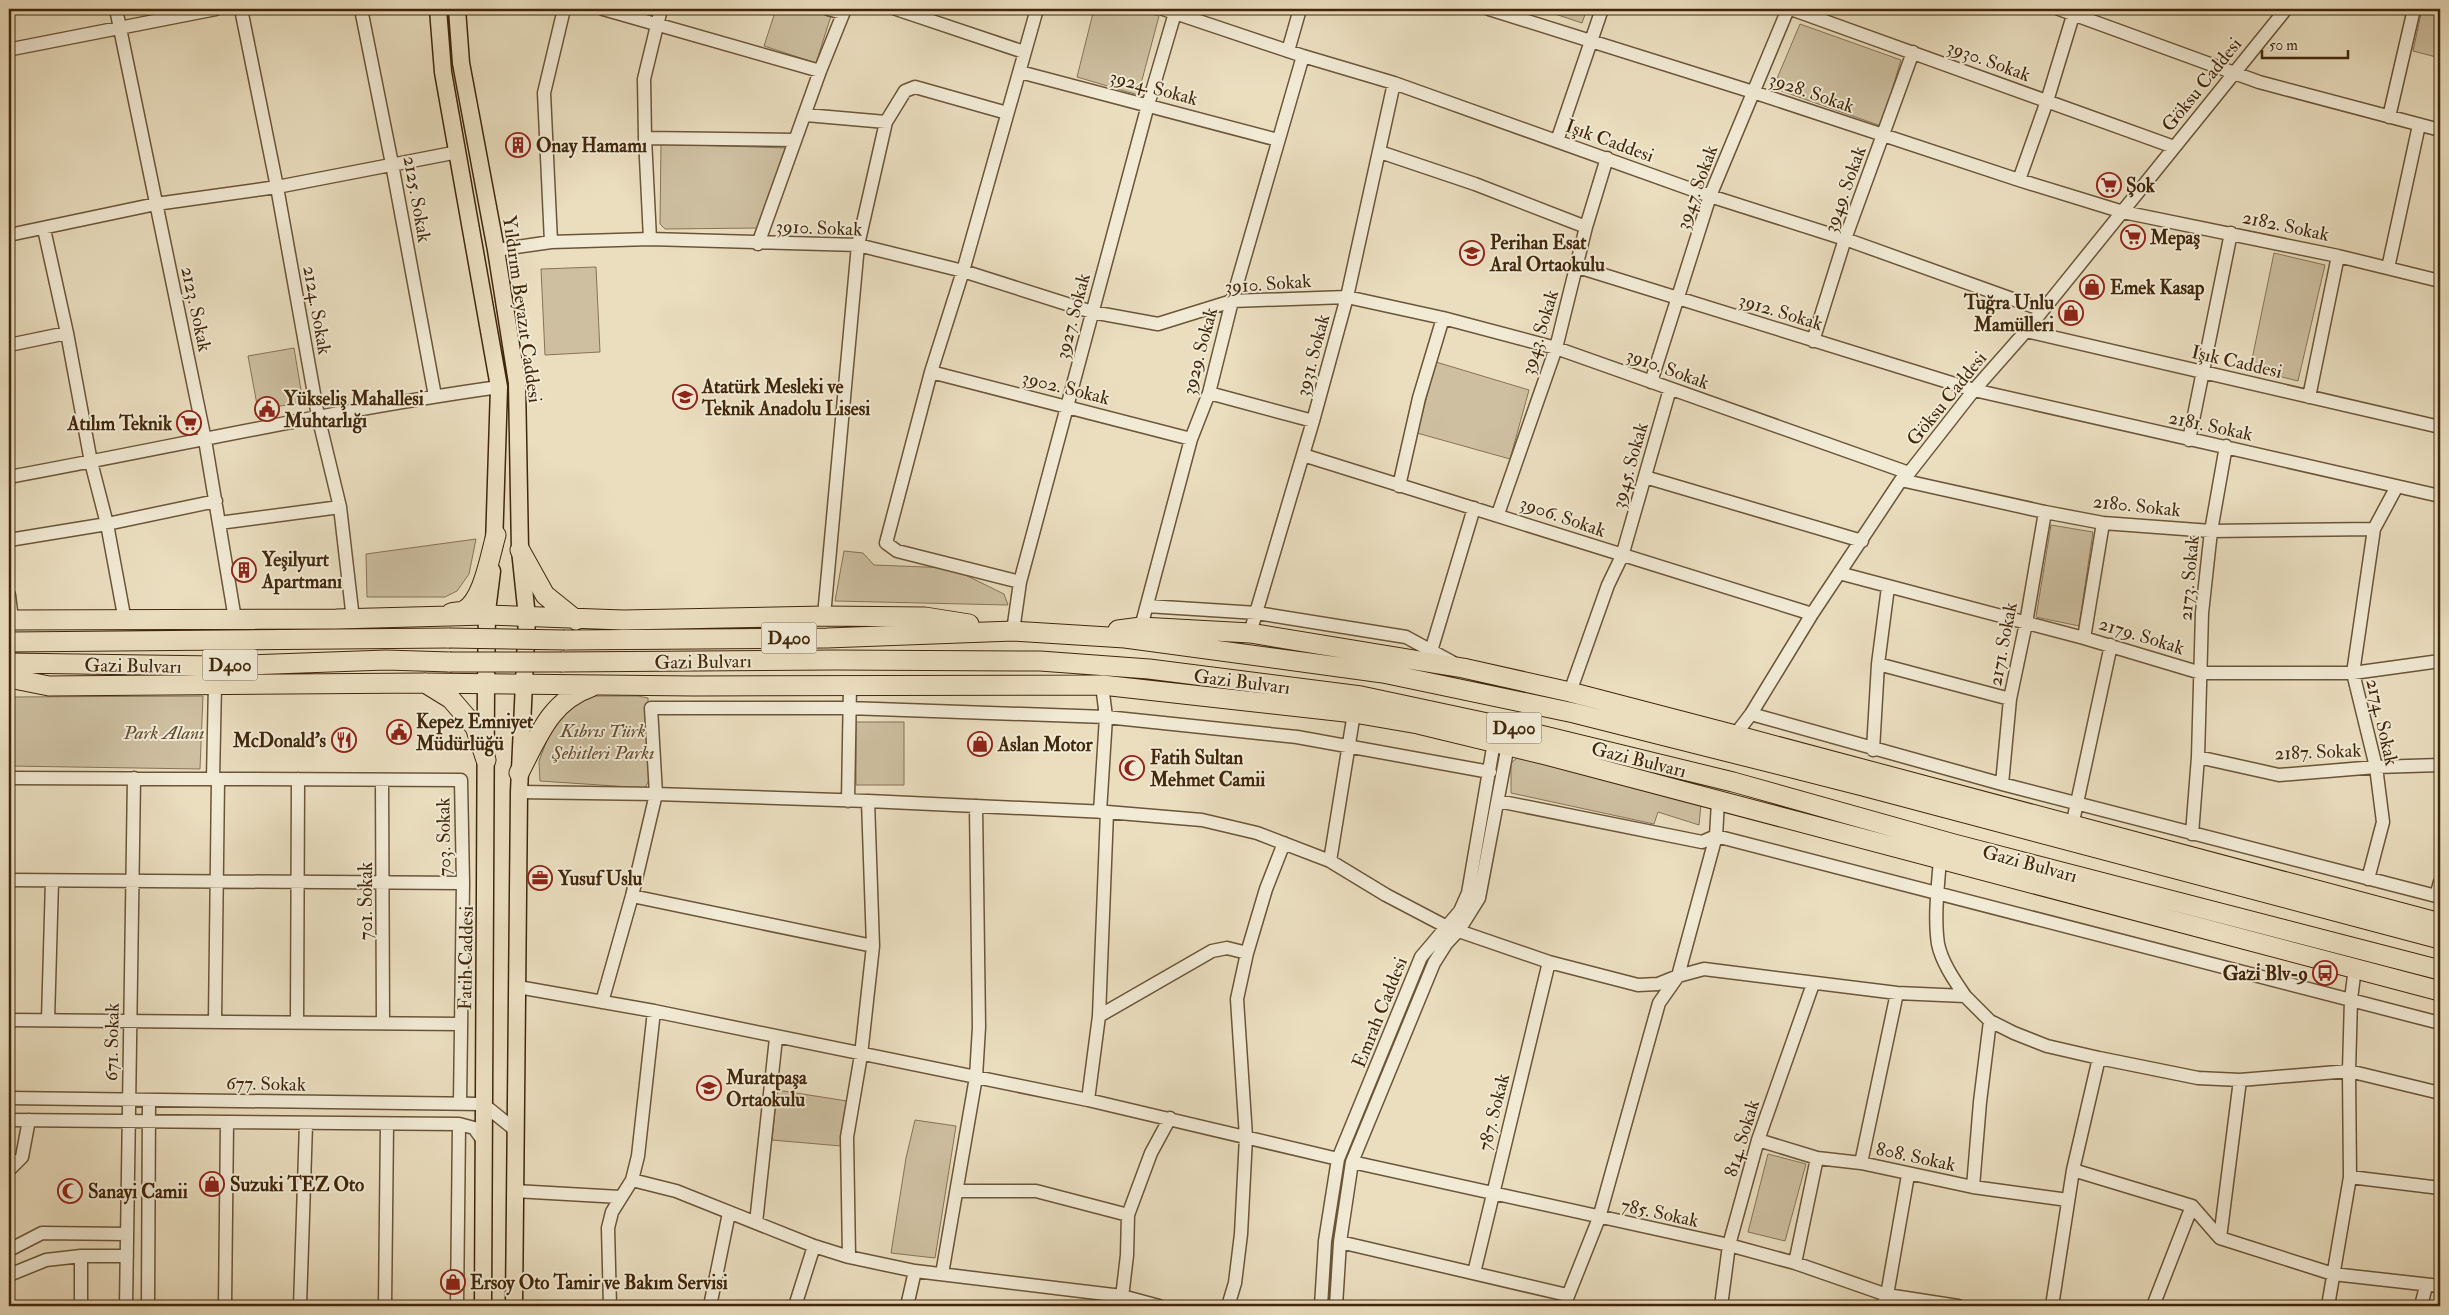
<svg xmlns="http://www.w3.org/2000/svg" width="2449" height="1315" viewBox="0 0 2449 1315" font-family="'IM FELL Double Pica',serif">
	<rect width="100%" height="100%" fill="#eadebf"/>
	<filter id="stains"><feTurbulence type="fractalNoise" baseFrequency=".004" numOctaves="4"/><feColorMatrix values="0 0 0 0 .2 0 0 0 0 .09 0 0 0 0 .02 0 0 0 .5 -.17"/></filter>
	<radialGradient id="worn" r=".72"><stop offset=".6" stop-color="#630" stop-opacity="0"/><stop offset="1" stop-color="#630" stop-opacity=".3"/></radialGradient>
	<path fill="#cdbfa0" stroke="#877356" d="M 776,9 L 807,9 L 831,16 L 816,63 L 764,46 Z
		M 1094,9 L 1133,9 L 1159,16 L 1138,95 L 1077,77 Z
		M 1540,9 L 1587,9 L 1582,23 Z
		M 2422,9 L 2440,9 L 2440,58 L 2413,51 Z
		M 1800,24 L 1901,60 L 1881,126 L 1773,88 Z
		M 661,144 L 787,148 L 759,228 L 665,229 L 660,224 Z
		M 2274,253 L 2325,265 L 2298,381 L 2250,369 Z
		M 596,267 L 600,352 L 545,355 L 541,269 Z
		M 294,348 L 303,402 L 258,410 L 248,356 Z
		M 1436,362 L 1529,390 L 1510,459 L 1417,433 Z
		M 2051,525 L 2093,532 L 2079,626 L 2036,617 Z
		M 476,539 L 469,574 L 457,591 L 445,597 L 367,597 L 366,554 Z
		M 844,551 L 863,553 L 874,565 L 951,568 L 1004,594 L 1008,605 L 835,601 Z
		M 203,696 L 200,769 L 9,766 L 9,697 Z
		M 592,696 L 638,696 L 648,698 L 652,774 L 645,788 L 540,781 L 539,761 L 552,727 L 578,701 Z
		M 856,722 L 904,722 L 904,785 L 856,785 Z
		M 1523,753 L 1701,804 L 1699,825 L 1658,812 L 1654,824 L 1511,793 L 1511,763 Z
		M 777,1090 L 847,1101 L 841,1146 L 772,1140 Z
		M 915,1120 L 956,1126 L 935,1258 L 891,1253 L 906,1158 Z
		M 1768,1154 L 1806,1164 L 1785,1241 L 1748,1232 Z"/>
	<g fill="none" stroke-linecap="round" stroke-linejoin="round">
		<defs>
			<path id="minor" d="M 116,9 L 205,440 L 235,619
				M 241,9 L 277,187 L 318,416 L 340,507 L 353,619
				M 361,9 L 392,164 L 435,396
				M 603,9 L 820,71
				M 828,9 L 843,13
				M 896,9 L 1024,52
				M 1163,9 L 1303,56 L 1394,83 L 1710,196 L 1845,239 L 2043,310
				M 1489,9 L 1753,92 L 2019,180 L 2123,212 L 2338,256 L 2440,281
				M 1791,9 L 2174,147
				M 2059,9 L 2259,82 L 2440,130
				M 1288,51 L 1300,9
				M 9,52 L 12,49 L 216,9
				M 1020,72 L 1278,140
				M 806,115 L 886,122 L 905,91 L 915,87 L 1007,113
				M 2389,117 L 2414,9
				M 645,138 L 795,140
				M 1557,141 L 1602,9
				M 1380,152 L 1475,184 L 1586,227
				M 2019,180 L 2047,101 L 2075,9
				M 44,229 L 67,333 L 91,462 L 107,524 L 125,621
				M 9,235 L 156,204 L 277,187 L 458,152
				M 650,239 L 645,138 L 644,79 L 661,9
				M 551,242 L 544,93 L 564,9
				M 758,244 L 820,71 L 845,9
				M 496,250 L 551,242 L 650,239 L 858,245 L 963,271 L 1092,312 L 1158,324 L 1232,301 L 1347,297 L 1443,318 L 1556,348 L 1909,473
				M 1578,267 L 1974,390 L 2440,496
				M 2388,268 L 2419,125
				M 2026,331 L 2440,427
				M 1813,341 L 1845,239 L 1913,52
				M 9,345 L 67,333
				M 931,372 L 1191,439
				M 1651,382 L 1710,196 L 1788,9
				M 1209,393 L 1313,421
				M 2309,397 L 2338,256
				M 2189,440 L 2231,233
				M 1303,455 L 1812,614
				M 9,477 C 172,447 334,410 499,387
				M 1645,477 L 1862,541
				M 1901,480 L 2045,512 L 2103,523 L 2211,531 L 2374,529
				M 1399,486 L 1419,398 L 1443,318
				M 1498,514 L 1556,348 L 1586,227 L 1607,158
				M 219,523 L 340,507
				M 9,540 L 107,524 L 216,501
				M 1839,573 L 2084,638 L 2201,673 L 2353,673 L 2440,661
				M 1020,582 L 897,551 L 886,543 L 931,372 L 963,271 L 1037,9
				M 9,595 L 12,620
				M 1147,606 L 1257,613 L 1406,637 L 1452,662
				M 824,616 L 858,245 L 886,122
				M 1141,627 L 1191,439 L 1209,393 L 1232,301 L 1303,56
				M 1013,631 L 1020,582 L 1148,105 L 1175,13
				M 1250,633 L 1313,421 L 1347,297 L 1394,83
				M 2084,638 L 2103,523
				M 1431,651 L 1474,508
				M 1878,664 L 2010,699
				M 1570,692 L 1608,585 L 1622,556 L 1670,389
				M 1751,714 L 2002,784 L 2440,897
				M 1735,735 L 1751,714 L 1812,614 L 1901,480 L 1909,473 L 1974,390 L 2026,331 L 2286,9
				M 1873,750 L 1878,664 L 1888,587
				M 2198,757 L 2279,775 L 2376,767 L 2440,765
				M 9,778 L 461,780 L 463,883 L 460,1103
				M 213,779 L 215,684
				M 382,780 L 383,1023
				M 2002,784 L 2010,699 L 2026,623 L 2045,512
				M 519,792 L 656,794 L 868,801 L 1107,812 L 1202,820 L 1257,833 L 1330,861 L 1386,895 L 1447,927 L 1549,962 L 1638,985 L 1658,984 L 1678,976 L 1704,969 L 1897,993 L 1965,996 L 1990,1021 L 2014,1033 L 2047,1046 L 2099,1058 L 2198,1078 L 2240,1080 L 2349,1071 L 2440,1093
				M 848,801 L 850,685
				M 1498,801 L 1702,842 L 1716,836 L 2440,1023
				M 1100,812 L 1106,717 L 1102,685
				M 2072,826 L 2111,645
				M 2192,834 L 2198,757 L 2202,613 L 2211,531 L 2226,446
				M 1940,859 C 1938,886 1934,917 1938,944 C 1942,963 1955,981 1965,996
				M 1330,861 L 1354,713
				M 2368,879 L 2383,822 L 2376,767 L 2353,673 L 2374,529 L 2396,488
				M 9,880 L 463,883
				M 632,896 L 873,946
				M 2436,896 L 2440,882
				M 518,987 L 654,1011 L 1088,1100 L 1338,1159
				M 602,1002 L 632,896 L 656,794 L 651,708 L 848,708 L 1106,717 L 1297,737 L 1490,772
				M 1099,1016 L 1212,951 L 1227,948 L 1247,953
				M 9,1020 L 461,1024
				M 48,1020 L 52,881
				M 215,1021 L 218,779
				M 297,1022 L 298,779
				M 9,1098 L 483,1104 L 514,1129
				M 1088,1100 L 1099,1016 L 1107,812
				M 9,1120 L 459,1124 L 474,1128 L 484,1142
				M 1758,1140 L 1817,1158 L 1861,1163 L 1973,1187 L 2068,1200
				M 1352,1162 L 1729,1245 L 1795,1263 L 1887,1295 L 1958,1306
				M 1861,1163 L 1897,993
				M 9,1170 L 22,1157 L 29,1120
				M 2073,1170 L 2192,1206 L 2220,1238 L 2333,1274 L 2440,1286
				M 2350,1177 L 2440,1188
				M 632,1180 L 676,1191 L 814,1246 L 849,1257 L 915,1271 L 1122,1296 L 1159,1306
				M 1973,1187 L 1980,1102 L 1990,1021
				M 515,1191 L 620,1197
				M 957,1191 L 1036,1191 L 1128,1215
				M 756,1223 L 776,1038
				M 2220,1238 L 2240,1080
				M 1340,1242 L 1567,1295
				M 9,1250 L 42,1233 L 127,1234
				M 849,1257 L 847,1137 L 861,1055 L 873,946 L 868,801
				M 1795,1263 L 1817,1158
				M 1474,1273 L 1549,962
				M 942,1274 L 976,1077 L 979,1027 L 976,806
				M 9,1275 L 46,1260 L 81,1256 L 127,1256
				M 81,1306 L 81,1256
				M 126,1306 L 134,778
				M 148,1306 L 149,1100
				M 225,1306 L 227,1122
				M 300,1306 L 306,1124
				M 385,1306 L 387,1124
				M 457,1306 L 459,1124
				M 610,1306 L 608,1228 L 612,1212 L 632,1180 L 638,1156 L 654,1011
				M 710,1306 L 729,1213
				M 795,1306 L 814,1246
				M 907,1306 L 915,1271
				M 1121,1306 L 1127,1255 L 1128,1215 L 1151,1153 L 1170,1118
				M 1228,1306 L 1235,1283 L 1241,1234 L 1246,1137 L 1237,999 L 1247,953 L 1266,889 L 1284,843
				M 1321,1306 L 1325,1241 L 1338,1159 L 1421,957 L 1460,911 L 1468,893 L 1494,742
				M 1336,1306 L 1340,1242 L 1352,1162 L 1434,963 L 1446,944 L 1459,930 L 1479,898 L 1508,745
				M 1564,1306 L 1599,1218 L 1659,1003 L 1678,976 L 1716,836 L 1718,802
				M 1721,1306 L 1729,1245 L 1758,1140 L 1813,984
				M 1882,1306 L 1887,1295 L 1908,1175
				M 2052,1306 L 2073,1170 L 2099,1058
				M 2153,1306 L 2192,1206
				M 2328,1306 L 2350,1177 L 2349,1071 L 2351,999 L 2355,968
				M 2421,1306 L 2426,1286"/>
			<path id="major" d="M 438,9 L 443,72 L 499,387 L 494,546
				M 457,9 L 461,63 L 496,250 L 517,383 L 520,550 L 527,617 L 519,792 L 514,1306
				M 483,1306 L 486,683 L 487,611 L 492,571"/>
			<path id="highway" d="M 520,550 L 545,595 L 576,620
				M 451,613 C 455,612 460,612 463,611 C 483,602 490,555 496,535
				M 9,620 L 336,619 L 487,615 L 623,620 L 824,616 L 925,617 L 969,624
				M 1118,630 L 1141,627 L 1250,633 L 1463,668 L 1570,692 L 1735,735 L 2440,923
				M 565,640 L 827,638 L 1013,631 L 1125,638 L 1383,673 L 1574,713 L 1863,786 L 2440,939
				M 9,642 L 449,638
				M 562,662 L 835,660 L 1040,661 L 1149,669 L 1361,696 L 1520,730 L 1733,782 L 1954,844 L 2440,970
				M 9,663 L 216,666 L 386,660 L 450,662
				M 9,678 L 49,686 L 424,683 L 694,686 L 1102,685 L 1354,713 L 1418,724 L 1546,755 L 2440,991
				M 425,683 L 451,699 L 475,727 L 486,760
				M 519,773 C 538,737 550,701 591,687"/>
		</defs>
		<use href="#minor" stroke="#6b5538" stroke-width="15"/>
		<use href="#major" stroke="#41270b" stroke-width="19"/>
		<use href="#highway" stroke="#41270b" stroke-width="21"/>
		<use href="#minor" stroke="#f1ead5" stroke-width="12"/>
		<use href="#major" stroke="#eadebf" stroke-width="16"/>
		<use href="#highway" stroke="#eadebf" stroke-width="19"/>
		<defs>
			<path id="highway-bridge" d="M 449,638 L 565,640
				M 450,662 L 562,662"/>
		</defs>
		<use href="#highway-bridge" stroke="#41270b" stroke-width="21" stroke-linecap="butt"/>
		<use href="#highway-bridge" stroke="#eadebf" stroke-width="19"/>
	</g>
	<defs>
		<symbol id="building-ring" viewBox="-11 -11 22 22"><circle r="9.5" fill="#f1ead5" stroke="#8f2418" stroke-width="1.5"/><path d="M-4-6H4V6H1V3H-1V6H-4ZM-2.5-4.3h1.7v1.8h-1.7ZM.8-4.3h1.7v1.8H.8ZM-2.5-1h1.7V.8h-1.7ZM.8-1h1.7V.8H.8Z" fill="#8f2418"/></symbol>
		<symbol id="supermarket-ring" viewBox="-11 -11 22 22"><circle r="9.5" fill="#f1ead5" stroke="#8f2418" stroke-width="1.5"/><path d="M-6-5.5h2.5l.6 2H6L4.5 2H-2.5L-4.4-4H-6ZM-1.5 3.2a1.3 1.3 0 1 0 .1 0ZM3 3.2a1.3 1.3 0 1 0 .1 0Z" fill="#8f2418"/></symbol>
		<symbol id="school-ring" viewBox="-11 -11 22 22"><circle r="9.5" fill="#f1ead5" stroke="#8f2418" stroke-width="1.5"/><path d="M0-5L7-2L0 1L-7-2ZM-4 1L0 2.5L4 1V4Q0 6-4 4Z" fill="#8f2418"/></symbol>
		<symbol id="shop-ring" viewBox="-11 -11 22 22"><circle r="9.5" fill="#f1ead5" stroke="#8f2418" stroke-width="1.5"/><path d="M-5-2.5h2.3a2.7 3.5 0 0 1 5.4 0H5L5.5 6h-11ZM-1.5-2.5h3a1.5 2.3 0 0 0-3 0Z" fill="#8f2418"/></symbol>
		<symbol id="civic-ring" viewBox="-11 -11 22 22"><circle r="9.5" fill="#f1ead5" stroke="#8f2418" stroke-width="1.5"/><path d="M-.6-6.5H3V-4.5H.6V-3L4-1V1h2V6H-6V1h2V-1L-.6-3ZM-1.2 2.5V6h2.4V2.5Z" fill="#8f2418"/></symbol>
		<symbol id="restaurant-ring" viewBox="-11 -11 22 22"><circle r="9.5" fill="#f1ead5" stroke="#8f2418" stroke-width="1.5"/><path d="M-5-6h1v4h1v-4h1v4h1v-4h1v5L-1.5 .5V6h-2V.5L-5-1ZM5-6V6H3V1.5H1.5Q1.5-4 5-6Z" fill="#8f2418"/></symbol>
		<symbol id="mosque-ring" viewBox="-11 -11 22 22"><circle r="9.5" fill="#f1ead5" stroke="#8f2418" stroke-width="1.5"/><path d="M3.5-4.9A6 6 0 1 0 3.5 4.9A5 5 0 1 1 3.5-4.9Z" fill="#8f2418"/></symbol>
		<symbol id="office-ring" viewBox="-11 -11 22 22"><circle r="9.5" fill="#f1ead5" stroke="#8f2418" stroke-width="1.5"/><path d="M-6-3h4V-5.5h4V-3h4V5H-6ZM-1-4.5V-3h2v-1.5ZM-6 0V1H6V0Z" fill="#8f2418"/></symbol>
		<symbol id="bus-ring" viewBox="-11 -11 22 22"><circle r="9.5" fill="#f1ead5" stroke="#8f2418" stroke-width="1.5"/><path d="M-5-6H5V4H4V6H2V4H-2V6H-4V4H-5ZM-3.5-4V0h7V-4ZM-3.5 1.2v1.5H-2V1.2ZM2 1.2v1.5H3.5V1.2Z" fill="#8f2418"/></symbol>
	</defs>
	<g fill-rule="evenodd">
		<use href="#building-ring" x="504" y="131" width="28" height="28"/>
		<use href="#supermarket-ring" x="2095" y="171" width="28" height="28"/>
		<use href="#supermarket-ring" x="2119" y="223" width="28" height="28"/>
		<use href="#school-ring" x="1458" y="239" width="28" height="28"/>
		<use href="#shop-ring" x="2078" y="273" width="28" height="28"/>
		<use href="#shop-ring" x="2057" y="299" width="28" height="28"/>
		<use href="#school-ring" x="671" y="383" width="28" height="28"/>
		<use href="#civic-ring" x="253" y="395" width="28" height="28"/>
		<use href="#supermarket-ring" x="175" y="409" width="28" height="28"/>
		<use href="#building-ring" x="230" y="556" width="28" height="28"/>
		<use href="#civic-ring" x="385" y="718" width="28" height="28"/>
		<use href="#restaurant-ring" x="330" y="726" width="28" height="28"/>
		<use href="#shop-ring" x="966" y="730" width="28" height="28"/>
		<use href="#mosque-ring" x="1118" y="754" width="28" height="28"/>
		<use href="#office-ring" x="526" y="864" width="28" height="28"/>
		<use href="#bus-ring" x="2311" y="959" width="28" height="28"/>
		<use href="#school-ring" x="695" y="1074" width="28" height="28"/>
		<use href="#shop-ring" x="198" y="1170" width="28" height="28"/>
		<use href="#mosque-ring" x="56" y="1177" width="28" height="28"/>
		<use href="#shop-ring" x="439" y="1268" width="28" height="28"/>
	</g>
	<g text-anchor="middle" stroke-width="4" stroke-linejoin="round" paint-order="stroke">
		<g fill="#f1ead5" stroke="#766248" stroke-width="1">
			<rect x="761.5" y="622.5" width="55" height="31" rx="4"/>
			<rect x="202.5" y="649.5" width="55" height="31" rx="4"/>
			<rect x="1486.5" y="712.5" width="55" height="31" rx="4"/>
		</g>
		<g font-size="18" font-weight="bold" fill="#41270b">
			<text x="789" y="644">D400</text>
			<text x="230" y="671">D400</text>
			<text x="1514" y="734">D400</text>
		</g>
		<g font-size="19" fill="#41270b" stroke="#f1ead5">
			<text transform="translate(1989 60) rotate(20)" y="7">3930. Sokak</text>
			<text transform="translate(2201 84) rotate(-51)" y="7">Göksu Caddesi</text>
			<text transform="translate(1154 87) rotate(15)" y="7">3924. Sokak</text>
			<text transform="translate(1812 92) rotate(19)" y="7">3928. Sokak</text>
			<text transform="translate(1610 140) rotate(20)" y="7">Işık Caddesi</text>
			<text transform="translate(1696 187) rotate(-70)" y="7">3947. Sokak</text>
			<text transform="translate(1844 189) rotate(-70)" y="7">3949. Sokak</text>
			<text transform="translate(418 199) rotate(80)" y="7">2125. Sokak</text>
			<text transform="translate(2286 225) rotate(12)" y="7">2182. Sokak</text>
			<text transform="translate(819 227) rotate(2)" y="7">3910. Sokak</text>
			<text transform="translate(1268 283) rotate(-4)" y="7">3910. Sokak</text>
			<text transform="translate(197 309) rotate(78)" y="7">2123. Sokak</text>
			<text transform="translate(523 309) rotate(82)" y="7">Yıldırım Beyazıt Caddesi</text>
			<text transform="translate(318 310) rotate(80)" y="7">2124. Sokak</text>
			<text transform="translate(1781 311) rotate(17)" y="7">3912. Sokak</text>
			<text transform="translate(1072 316) rotate(-75)" y="7">3927. Sokak</text>
			<text transform="translate(1539 332) rotate(-73)" y="7">3943. Sokak</text>
			<text transform="translate(1199 351) rotate(-75)" y="7">3929. Sokak</text>
			<text transform="translate(1312 355) rotate(-75)" y="7">3931. Sokak</text>
			<text transform="translate(2237 361) rotate(13)" y="7">Işık Caddesi</text>
			<text transform="translate(1668 368) rotate(20)" y="7">3910. Sokak</text>
			<text transform="translate(1066 387) rotate(14)" y="7">3902. Sokak</text>
			<text transform="translate(1946 398) rotate(-51)" y="7">Göksu Caddesi</text>
			<text transform="translate(2211 425) rotate(12)" y="7">2181. Sokak</text>
			<text transform="translate(1629 465) rotate(-74)" y="7">3945. Sokak</text>
			<text transform="translate(2137 505) rotate(6)" y="7">2180. Sokak</text>
			<text transform="translate(1563 516) rotate(19)" y="7">3906. Sokak</text>
			<text transform="translate(2188 578) rotate(-85)" y="7">2173. Sokak</text>
			<text transform="translate(2142 635) rotate(17)" y="7">2179. Sokak</text>
			<text transform="translate(2002 644) rotate(-79)" y="7">2171. Sokak</text>
			<text transform="translate(703 661) rotate(-1)" y="7">Gazi Bulvarı</text>
			<text transform="translate(133 665) rotate(1)" y="7">Gazi Bulvarı</text>
			<text transform="translate(1242 681) rotate(7)" y="7">Gazi Bulvarı</text>
			<text transform="translate(2383 722) rotate(77)" y="7">2174. Sokak</text>
			<text transform="translate(2318 751) rotate(-2)" y="7">2187. Sokak</text>
			<text transform="translate(1639 759) rotate(14)" y="7">Gazi Bulvarı</text>
			<text transform="translate(443 837) rotate(-91)" y="7">703. Sokak</text>
			<text transform="translate(2030 863) rotate(15)" y="7">Gazi Bulvarı</text>
			<text transform="translate(365 901) rotate(-90)" y="7">701. Sokak</text>
			<text transform="translate(465 958) rotate(-89)" y="7">Fatih Caddesi</text>
			<text transform="translate(1379 1012) rotate(-68)" y="7">Emrah Caddesi</text>
			<text transform="translate(111 1042) rotate(-89)" y="7">671. Sokak</text>
			<text transform="translate(266 1083) rotate(1)" y="7">677. Sokak</text>
			<text transform="translate(1493 1112) rotate(-76)" y="7">787. Sokak</text>
			<text transform="translate(1741 1138) rotate(-73)" y="7">814. Sokak</text>
			<text transform="translate(1916 1156) rotate(12)" y="7">808. Sokak</text>
			<text transform="translate(1660 1212) rotate(12)" y="7">785. Sokak</text>
		</g>
		<g font-size="19" font-weight="bold" fill="#41270b" stroke="#f1ead5" text-anchor="start">
			<text x="536" y="152">Onay Hamamı</text>
			<text x="2126" y="192">Şok</text>
			<text x="2150" y="244">Mepaş</text>
			<text x="1490" y="249">Perihan Esat<tspan x="1490" dy="22">Aral Ortaokulu</tspan></text>
			<text x="2110" y="294">Emek Kasap</text>
			<text x="2054" y="309" text-anchor="end">Tuğra Unlu<tspan x="2054" dy="22">Mamülleri</tspan></text>
			<text x="702" y="393">Atatürk Mesleki ve<tspan x="702" dy="22">Teknik Anadolu Lisesi</tspan></text>
			<text x="284" y="405">Yükseliş Mahallesi<tspan x="284" dy="22">Muhtarlığı</tspan></text>
			<text x="172" y="430" text-anchor="end">Atılım Teknik</text>
			<text x="262" y="566">Yeşilyurt<tspan x="262" dy="22">Apartmanı</tspan></text>
			<text x="416" y="728">Kepez Emniyet<tspan x="416" dy="22">Müdürlüğü</tspan></text>
			<text x="326" y="747" text-anchor="end">McDonald's</text>
			<text x="998" y="751">Aslan Motor</text>
			<text x="1150" y="764">Fatih Sultan<tspan x="1150" dy="22">Mehmet Camii</tspan></text>
			<text x="558" y="885">Yusuf Uslu</text>
			<text x="2308" y="980" text-anchor="end">Gazi̇ Blv-9</text>
			<text x="726" y="1084">Muratpaşa<tspan x="726" dy="22">Ortaokulu</tspan></text>
			<text x="230" y="1191">Suzuki TEZ Oto</text>
			<text x="88" y="1198">Sanayi Camii</text>
			<text x="470" y="1289">Ersoy Oto Tamir ve Bakım Servisi</text>
		</g>
		<g font-size="19" font-style="italic" fill="#644d30" stroke="#f1ead5">
			<text x="603" y="737">Kıbrıs Türk<tspan x="603" dy="22">Şehitleri Parkı</tspan></text>
			<text x="164" y="739">Park Alanı</text>
		</g>
	</g>
	<rect width="2449" height="1315" fill="none" stroke="#eadebf" stroke-width="30"/>
	<rect x="10" y="10" width="2429" height="1295" fill="none" stroke="#41270b" stroke-width="2.5"/>
	<rect x="15" y="15" width="2419" height="1285" fill="none" stroke="#41270b"/>
	<path d="M2262 50v8h86v-8" fill="none" stroke="#41270b" stroke-width="2.5"/>
	<text x="2269" y="50" font-size="15" fill="#41270b" stroke="#f1ead5" stroke-width="4" paint-order="stroke">50 m</text>
	<rect width="100%" height="100%" filter="url(#stains)"/>
	<rect width="100%" height="100%" fill="url(#worn)"/>
</svg>
